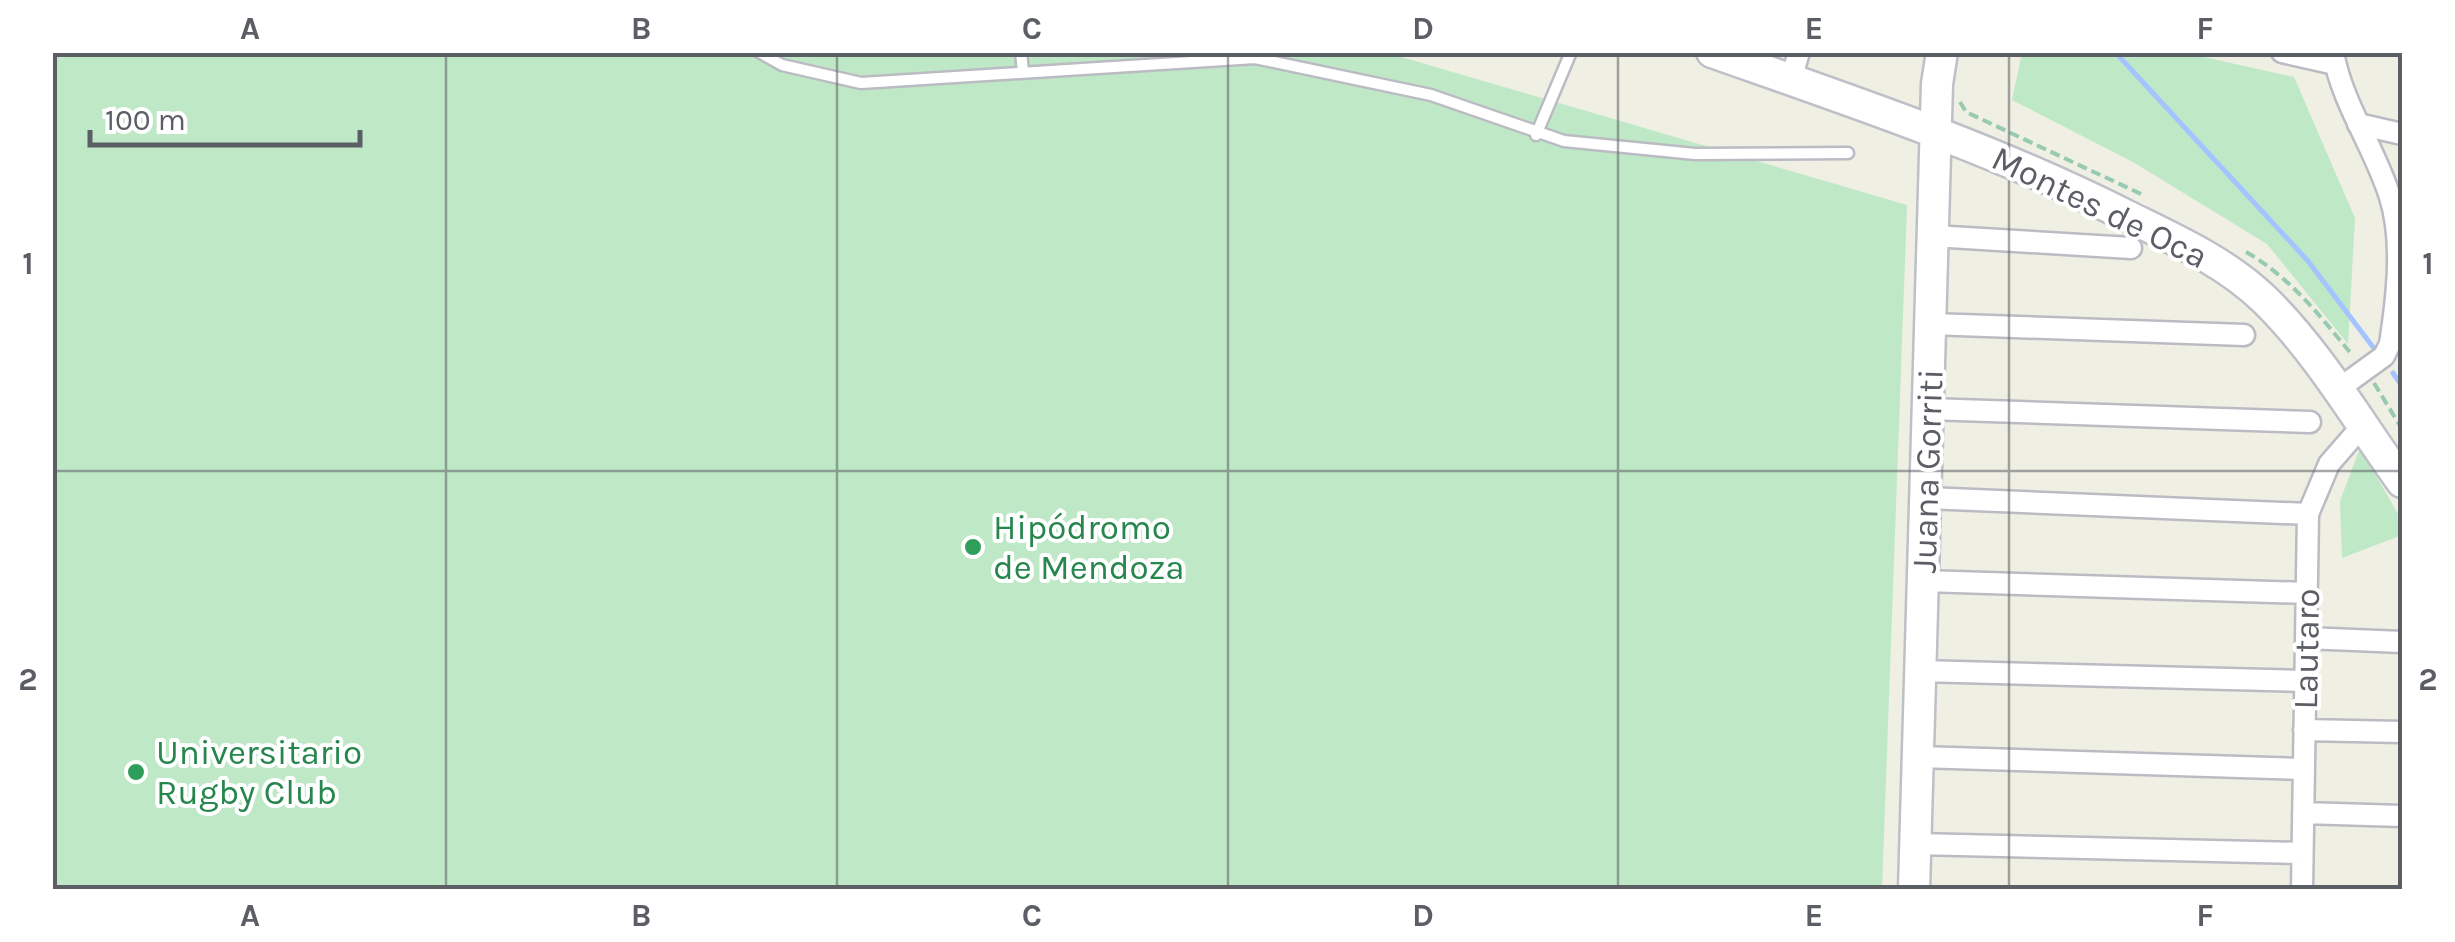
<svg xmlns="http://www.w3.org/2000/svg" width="2455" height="942" viewBox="0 0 2455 942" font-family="Karla,sans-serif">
	<rect width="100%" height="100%" fill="#efefe4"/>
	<path fill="#bfe8c7" d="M 52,53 L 1388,53 L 1907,205 L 1882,889 L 53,889 Z
		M 2022,53 L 2186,53 L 2294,77 L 2355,218 L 2348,344 L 2267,244 L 2133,162 L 2012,100 Z
		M 2360,448 L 2402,521 L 2402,535 L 2342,558 L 2340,501 Z"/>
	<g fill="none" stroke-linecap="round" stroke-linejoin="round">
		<path stroke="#a4c4ff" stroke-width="5" d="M 2115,52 L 2308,261 L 2373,347
			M 2393,373 L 2402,386"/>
		<defs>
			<path id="lane" d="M 759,52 L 782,65 L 861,83 L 1255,58 L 1431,95 L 1564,141 L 1695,154 L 1848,153
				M 1021,52 L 1023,72
				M 1536,135 L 1571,52"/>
			<path id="street" d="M 2282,52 L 2335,64
				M 2333,52 C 2342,104 2375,148 2390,197 C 2404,241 2397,298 2390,344 L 2384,356 L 2337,390
				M 1791,80 L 1799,52
				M 2358,124 L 2402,134
				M 1933,236 L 2131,248
				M 1931,324 L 2244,335
				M 1928,409 L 2310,422
				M 1927,498 L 2308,514
				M 1924,581 L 2307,593
				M 2306,638 L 2402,642
				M 1920,671 L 2305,681
				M 2304,730 L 2402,732
				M 1918,757 L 2304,769
				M 2303,813 L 2402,816
				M 1916,844 L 2302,853
				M 2302,890 L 2308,514 L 2329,464 L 2362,426"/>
			<path id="secondary" d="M 1712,52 C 1854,102 1995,149 2129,217 C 2176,240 2227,263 2265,300 C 2319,353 2358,421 2402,482
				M 1914,890 L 1937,84 L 1942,52"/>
		</defs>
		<use href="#lane" stroke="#bbbcc3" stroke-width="15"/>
		<use href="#street" stroke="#bbbcc3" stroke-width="25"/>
		<use href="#secondary" stroke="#bec0c8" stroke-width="35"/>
		<path stroke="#97cab0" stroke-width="4" stroke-dasharray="10 5" stroke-linecap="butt" d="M 1960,102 L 1966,112 L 2141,194
			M 2246,252 C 2290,277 2321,317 2353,356
			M 2374,383 L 2402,429"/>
		<use href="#lane" stroke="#fff" stroke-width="10"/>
		<use href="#street" stroke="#fff" stroke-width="20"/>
		<use href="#secondary" stroke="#fff" stroke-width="30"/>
	</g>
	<path fill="none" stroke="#5c5e65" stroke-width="2.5" stroke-opacity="0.55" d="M 446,52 L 446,890M 837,52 L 837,890M 1228,52 L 1228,890M 1618,52 L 1618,890M 2009,52 L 2009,890M 52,471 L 2402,471"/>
	<g fill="#2e9e5b" stroke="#fff" stroke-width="4">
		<circle cx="973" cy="547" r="10"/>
		<circle cx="136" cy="772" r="10"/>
	</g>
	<g text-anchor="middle" stroke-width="8" stroke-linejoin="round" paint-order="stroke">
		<g font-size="35" fill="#5c5e65" stroke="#fff">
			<text transform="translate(2100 207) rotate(26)" y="12">Montes de Oca</text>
			<text transform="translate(1927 471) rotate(-88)" y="12">Juana Gorriti</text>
			<text transform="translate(2306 649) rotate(-89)" y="12">Lautaro</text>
		</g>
		<g font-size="35" fill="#27864d" stroke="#fff" text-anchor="start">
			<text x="993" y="539">Hipódromo<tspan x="993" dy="40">de Mendoza</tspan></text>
			<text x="156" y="764">Universitario<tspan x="156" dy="40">Rugby Club</tspan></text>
		</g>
	</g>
	<rect width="2455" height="942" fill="none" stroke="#ffffff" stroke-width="110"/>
	<path d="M90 130v15h270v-15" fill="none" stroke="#5c5e65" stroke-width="5"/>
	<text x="105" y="130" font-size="30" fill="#5c5e65" stroke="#ffffff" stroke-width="8" paint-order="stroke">100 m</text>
	<rect x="55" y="55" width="2345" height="832" fill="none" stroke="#5c5e65" stroke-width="4"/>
	<g font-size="32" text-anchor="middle" font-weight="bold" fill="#5c5e65">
		<text x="250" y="39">A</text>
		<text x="641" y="39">B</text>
		<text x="1032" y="39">C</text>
		<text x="1423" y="39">D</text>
		<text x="1814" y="39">E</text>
		<text x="2205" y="39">F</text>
		<text x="28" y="274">1</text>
		<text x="2428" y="274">1</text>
		<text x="28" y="690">2</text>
		<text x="2428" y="690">2</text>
		<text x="250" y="926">A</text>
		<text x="641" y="926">B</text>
		<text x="1032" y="926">C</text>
		<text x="1423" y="926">D</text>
		<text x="1814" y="926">E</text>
		<text x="2205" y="926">F</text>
	</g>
</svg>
